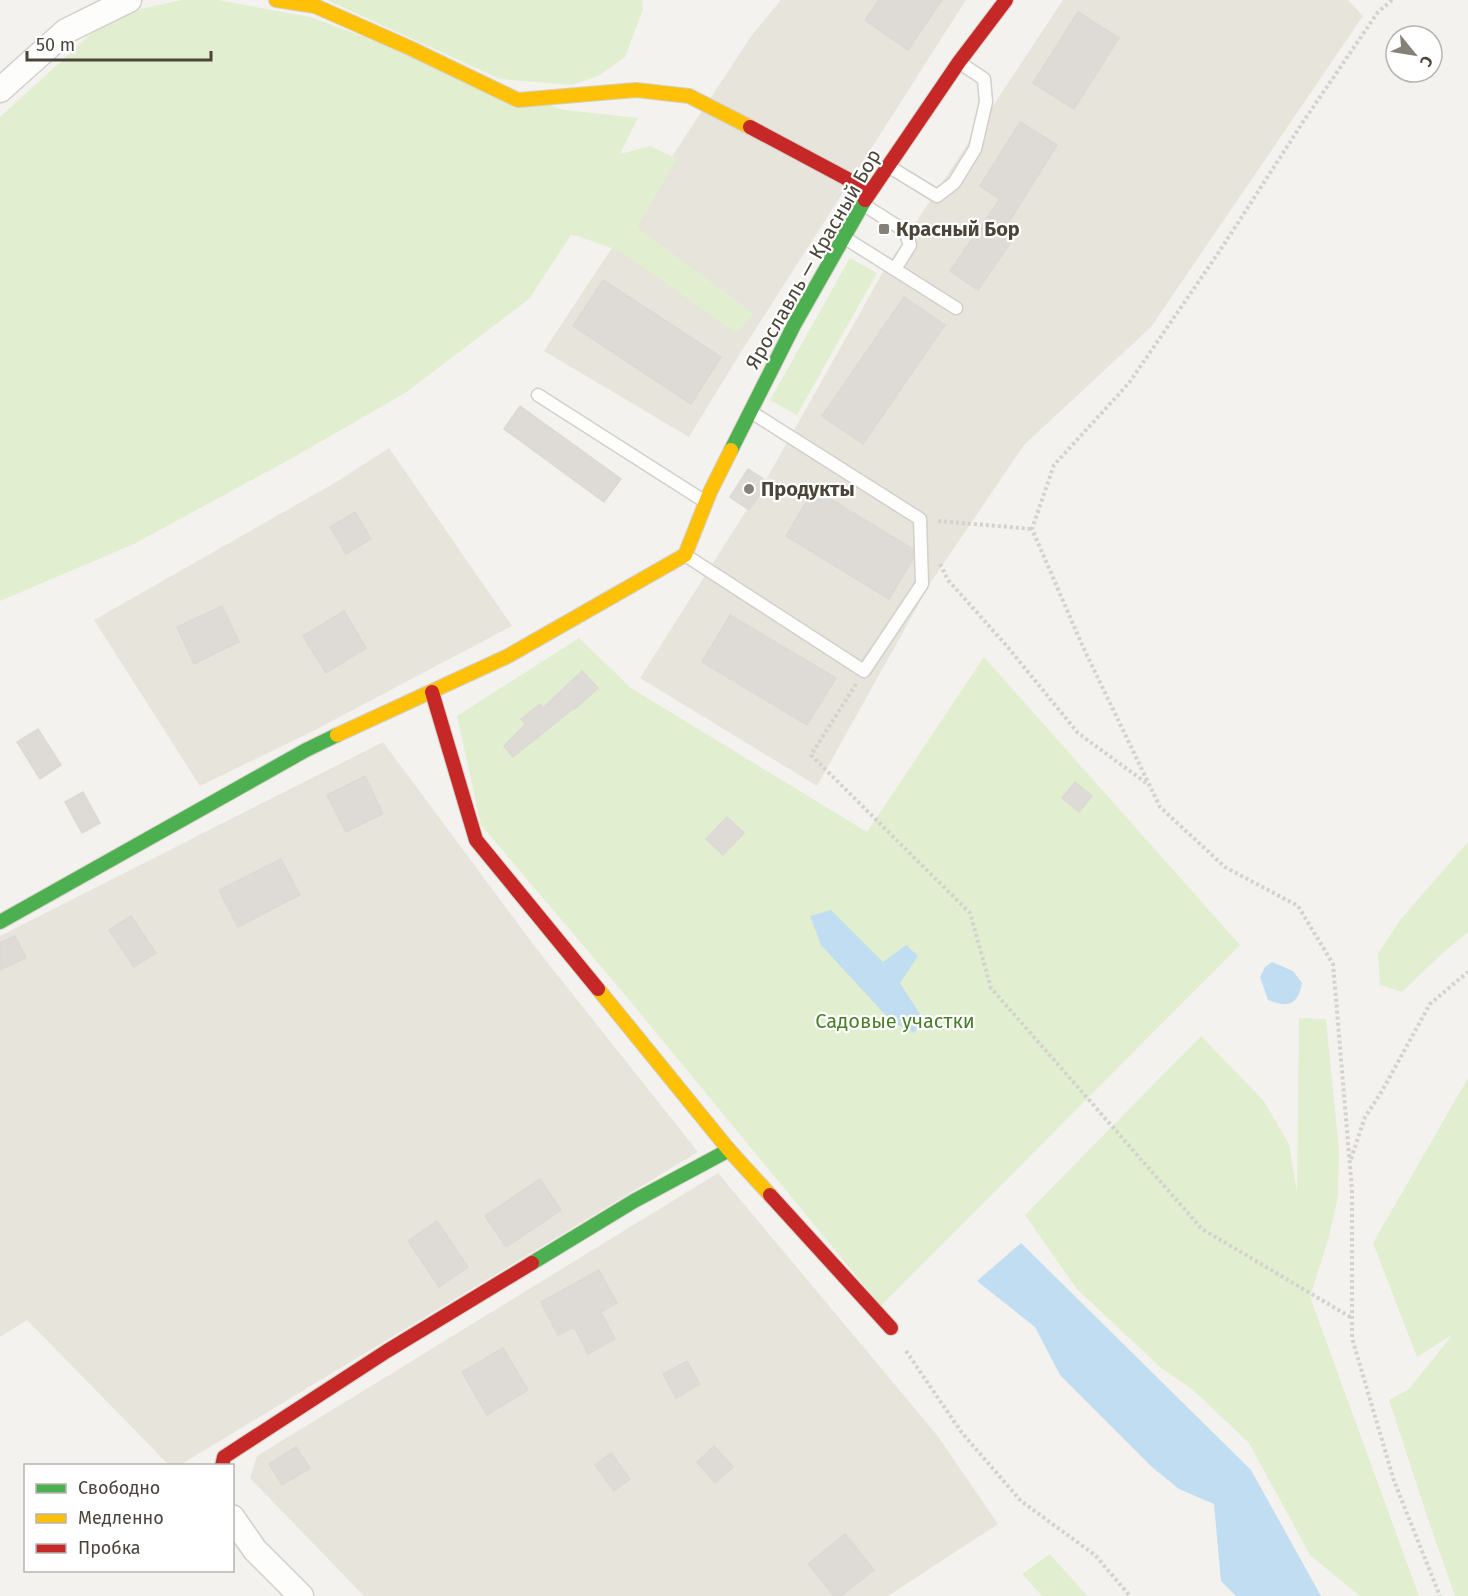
<svg xmlns="http://www.w3.org/2000/svg" width="1468" height="1596" viewBox="0 0 1468 1596" font-family="'Fira Sans',sans-serif">
	<rect width="100%" height="100%" fill="#f4f2ee"/>
	<path fill="#e7e4dc" d="M 781,0 L 966,0 L 741,352 L 689,437 L 544,351 L 752,35 Z
		M 1063,0 L 1348,0 L 1363,16 L 1151,327 L 1024,445 L 931,582 L 817,786 L 640,678 L 767,478 L 883,272 Z
		M 389,448 L 512,626 L 313,731 L 200,786 L 94,620 L 338,481 Z
		M 383,742 L 536,948 L 698,1152 L 180,1465 L 169,1465 L 27,1320 L 0,1337 L 0,936 Z
		M 718,1173 L 937,1435 L 998,1524 L 888,1596 L 364,1596 L 250,1478 L 257,1456 Z"/>
	<path fill="#e1eecf" d="M 182,0 L 218,0 L 310,17 L 564,110 L 638,118 L 620,154 L 650,146 L 677,159 L 637,227 L 754,314 L 736,333 L 622,252 L 578,236 L 571,235 L 529,299 L 405,393 L 294,457 L 134,544 L 0,601 L 0,117 L 92,33 L 135,10 Z
		M 327,0 L 642,0 L 643,9 L 625,57 L 600,75 L 572,85 L 500,79 Z
		M 850,258 L 877,273 L 797,415 L 770,400 Z
		M 579,638 L 631,688 L 867,832 L 984,657 L 1240,945 L 881,1306 L 631,1002 L 481,825 L 457,716 Z
		M 1468,842 L 1468,932 L 1446,950 L 1402,992 L 1380,985 L 1378,954 L 1400,920 Z
		M 1299,1018 L 1326,1019 L 1339,1150 L 1338,1196 L 1329,1237 L 1310,1297 L 1419,1596 L 1360,1596 L 1310,1555 L 1249,1443 L 1193,1390 L 1160,1367 L 1077,1289 L 1025,1215 L 1201,1036 L 1263,1100 L 1289,1144 L 1297,1193 Z
		M 1468,1078 L 1468,1596 L 1455,1596 L 1430,1525 L 1389,1400 L 1409,1389 L 1453,1334 L 1417,1357 L 1373,1243 Z
		M 1050,1554 L 1087,1596 L 1042,1596 L 1022,1574 Z"/>
	<path fill="#c0ddf1" d="M 831,910 L 883,962 L 906,945 L 918,956 L 900,983 L 923,1019 L 914,1033 L 891,1021 L 821,945 L 810,916 Z
		M 1272,962 L 1293,971 L 1302,983 C 1298,1006 1287,1008 1268,1000 L 1260,977 L 1265,967 Z
		M 1021,1243 L 1251,1470 L 1321,1596 L 1236,1596 L 1221,1581 L 1214,1504 L 1179,1489 L 1153,1468 L 1060,1375 L 1035,1327 L 977,1281 Z"/>
	<path fill="#dedbd6" stroke="#dcd9d4" stroke-width="1.5" d="M 879,0 L 942,0 L 908,50 L 865,20 Z
		M 1078,12 L 1119,38 L 1074,109 L 1033,83 Z
		M 1020,122 L 1057,145 L 1001,235 L 1011,242 L 978,290 L 950,271 L 1000,199 L 980,186 Z
		M 603,280 L 721,357 L 691,404 L 573,326 Z
		M 904,297 L 945,325 L 863,444 L 822,416 Z
		M 520,406 L 621,479 L 604,502 L 504,429 Z
		M 748,469 L 768,482 L 749,510 L 730,497 Z
		M 814,489 L 913,549 L 913,559 L 889,599 L 786,536 Z
		M 355,512 L 371,539 L 346,554 L 330,527 Z
		M 222,606 L 239,642 L 194,664 L 177,627 Z
		M 344,611 L 366,648 L 326,673 L 303,636 Z
		M 730,615 L 836,678 L 807,725 L 702,662 Z
		M 582,671 L 598,688 L 575,709 L 574,708 L 513,757 L 504,746 L 526,724 L 521,719 L 540,704 L 543,708 Z
		M 38,729 L 61,765 L 40,779 L 17,742 Z
		M 365,776 L 383,814 L 346,832 L 327,795 Z
		M 1075,782 L 1092,796 L 1079,812 L 1062,798 Z
		M 83,792 L 100,823 L 82,833 L 65,802 Z
		M 727,817 L 744,833 L 723,855 L 706,839 Z
		M 281,859 L 300,895 L 238,927 L 219,890 Z
		M 131,916 L 156,953 L 134,967 L 109,930 Z
		M 15,936 L 26,958 L 0,970 L 0,943 Z
		M 540,1179 L 561,1210 L 506,1247 L 485,1216 Z
		M 437,1221 L 468,1267 L 439,1287 L 408,1241 Z
		M 599,1270 L 617,1303 L 601,1312 L 615,1339 L 588,1354 L 574,1327 L 558,1335 L 541,1302 Z
		M 503,1348 L 528,1390 L 487,1415 L 462,1372 Z
		M 687,1361 L 700,1384 L 676,1398 L 663,1374 Z
		M 714,1446 L 733,1467 L 715,1483 L 697,1462 Z
		M 296,1447 L 310,1468 L 282,1485 L 269,1464 Z
		M 611,1453 L 630,1479 L 614,1491 L 595,1465 Z
		M 845,1534 L 874,1570 L 841,1596 L 834,1596 L 808,1564 Z"/>
	<g fill="none" stroke-linecap="round" stroke-linejoin="round">
		<defs>
			<path id="lane" d="M 888,166 L 937,196 L 954,183 L 975,149 L 986,102 L 984,79 L 960,63
				M 864,205 L 905,231 L 910,245 L 895,269
				M 845,238 L 956,308
				M 538,395 L 704,501
				M 685,555 L 864,671 L 922,584 L 920,519 L 751,412"/>
			<path id="street" d="M 0,90 L 66,31 L 129,0
				M 232,1517 L 255,1550 L 301,1596"/>
			<path id="fast" d="M 731,450 L 794,325 L 865,200
				M 0,922 L 306,750 L 337,735
				M 532,1263 L 634,1201 L 729,1150"/>
			<path id="slow" d="M 276,0 L 315,6 L 410,48 L 518,100 L 636,90 L 689,96 L 750,127
				M 337,735 L 508,656 L 685,555 L 710,492 L 731,450
				M 598,989 L 729,1150 L 770,1195"/>
			<path id="jam" d="M 750,127 L 870,191
				M 865,200 L 959,62 L 1006,0
				M 432,692 L 476,840 L 598,989
				M 770,1195 L 891,1328
				M 222,1466 L 224,1457 L 387,1351 L 532,1263"/>
		</defs>
		<use href="#lane" stroke="#d2d0cb" stroke-width="15"/>
		<use href="#street" stroke="#d2d0cb" stroke-width="27"/>
		<use href="#fast" stroke="#d3cfc5" stroke-width="16"/>
		<use href="#slow" stroke="#d3cfc5" stroke-width="16"/>
		<use href="#jam" stroke="#d3cfc5" stroke-width="16"/>
		<path stroke="#d3d2cc" stroke-width="4" stroke-dasharray="3 3" stroke-linecap="butt" d="M 1392,0 L 1378,12 L 1305,119 L 1219,252 L 1129,383 L 1054,465 L 1032,529 L 1083,647 L 1160,807 L 1225,867 L 1298,906 L 1333,964 L 1352,1190 L 1352,1338 L 1394,1481 L 1440,1596
			M 938,521 L 1032,529
			M 940,564 L 948,580 L 1006,645 L 1078,733 L 1149,785
			M 856,684 L 811,755 L 970,913 L 991,988 L 1202,1229 L 1352,1318
			M 1351,1159 L 1365,1117 L 1382,1091 L 1430,1004 L 1468,972
			M 906,1351 L 962,1433 L 1021,1501 L 1095,1555 L 1130,1596"/>
		<use href="#lane" stroke="#fdfdfc" stroke-width="12"/>
		<use href="#street" stroke="#fdfdfc" stroke-width="24"/>
		<use href="#fast" stroke="#4caf50" stroke-width="14"/>
		<use href="#slow" stroke="#ffc107" stroke-width="14"/>
		<use href="#jam" stroke="#c62828" stroke-width="14"/>
	</g>
	<g fill="#868178" stroke="#fff" stroke-width="2">
		<rect x="878" y="223" width="12" height="12" rx="3"/>
		<circle cx="749" cy="489" r="6"/>
	</g>
	<g text-anchor="middle" stroke-width="4.5" stroke-linejoin="round" paint-order="stroke">
		<g font-size="20" font-weight="bold" fill="#4b4439" stroke="#fff" text-anchor="start">
			<text x="896" y="236">Красный Бор</text>
			<text x="761" y="496">Продукты</text>
		</g>
		<g font-size="20" fill="#4b4439" stroke="#fff">
			<text transform="translate(813 259) rotate(-60)" y="7">Ярославль — Красный Бор</text>
		</g>
		<g font-size="20" fill="#4a7f2a" stroke="#fff">
			<text x="895" y="1028">Садовые участки</text>
		</g>
	</g>
	<rect x="24" y="1464" width="210" height="108" fill="#ffffff" stroke="#b7b4b0" stroke-width="1.5"/>
	<rect x="36" y="1484" width="30" height="9" fill="#4caf50" stroke="#b7b4b0" stroke-width="1.5"/>
	<text x="78" y="1494" font-size="18" fill="#4b4439">Свободно</text>
	<rect x="36" y="1514" width="30" height="9" fill="#ffc107" stroke="#b7b4b0" stroke-width="1.5"/>
	<text x="78" y="1524" font-size="18" fill="#4b4439">Медленно</text>
	<rect x="36" y="1544" width="30" height="9" fill="#c62828" stroke="#b7b4b0" stroke-width="1.5"/>
	<text x="78" y="1554" font-size="18" fill="#4b4439">Пробка</text>
	<g transform="translate(1414 54) rotate(120)"><circle r="28" fill="#ffffff" stroke="#b7b4b0" stroke-width="1.5"/>
	<path d="M0-4.5L10 22L0 15L-10 22Z" fill="#868178"/>
	<text y="-9" font-size="16" font-weight="bold" text-anchor="middle" fill="#4b4439">С</text>
	</g>
	<path d="M27 51v9h184v-9" fill="none" stroke="#4b4439" stroke-width="3"/>
	<text x="36" y="51" font-size="18" fill="#4b4439" stroke="#ffffff" stroke-width="4.5" paint-order="stroke">50 m</text>
</svg>
